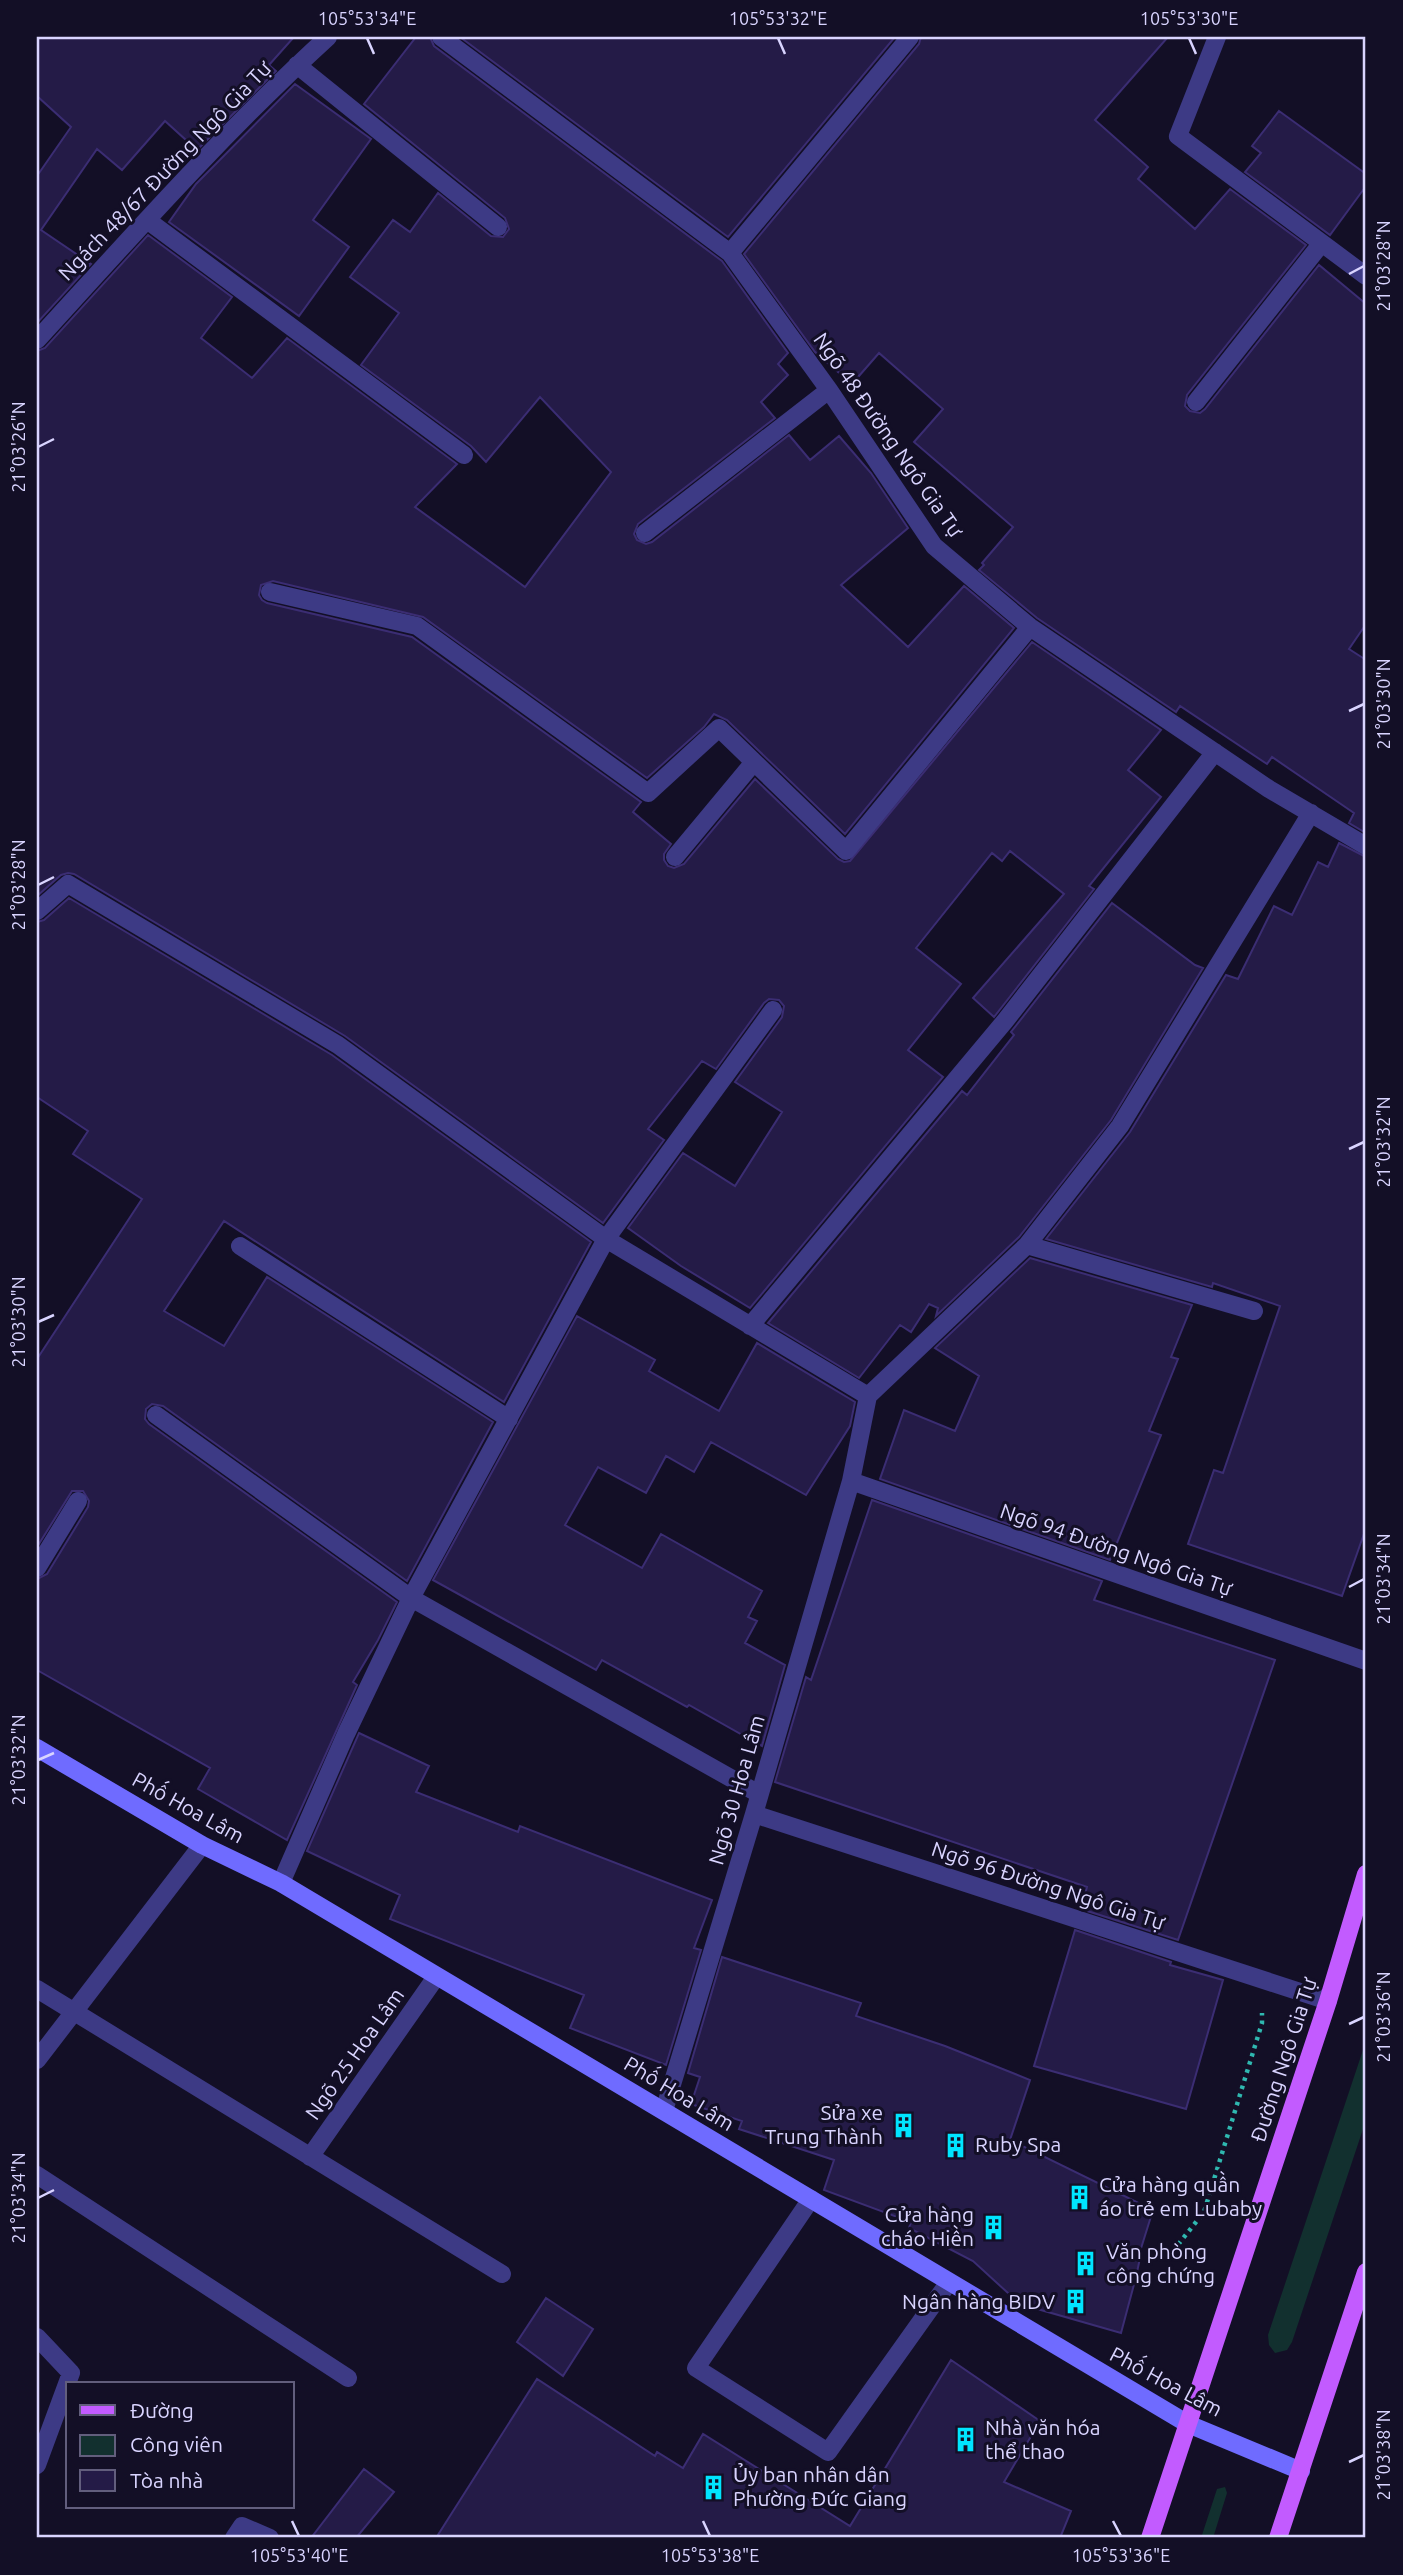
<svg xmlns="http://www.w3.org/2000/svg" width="1403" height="2575" viewBox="0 0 1403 2575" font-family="Ubuntu,sans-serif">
	<rect width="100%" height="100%" fill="#130f26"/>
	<path fill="#12302f" d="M 1366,2041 L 1366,2120 L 1292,2342 L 1287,2350 L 1275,2353 L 1269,2345 L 1268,2335 Z
		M 1225,2487 L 1227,2493 L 1213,2538 L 1201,2538 L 1217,2489 Z"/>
	<path fill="#241b47" stroke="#3b2d73" stroke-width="2" d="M 37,37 L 294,37 L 269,65 L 276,71 L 197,150 L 165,121 L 122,170 L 97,149 L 41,230 L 91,264 L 37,323 L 37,176 L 71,127 L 37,96 Z
		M 416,37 L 430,37 L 434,46 L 722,261 L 788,353 L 778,364 L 788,375 L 761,402 L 775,418 L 638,524 L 634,534 L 637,540 L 646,544 L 652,542 L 789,435 L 810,460 L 839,436 L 871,473 L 908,528 L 841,585 L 908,647 L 964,586 L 1014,628 L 845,834 L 727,720 L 714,714 L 704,727 L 647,778 L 423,617 L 273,581 L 261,585 L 259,595 L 262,600 L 267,603 L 412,637 L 641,802 L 633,812 L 671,844 L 664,854 L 664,860 L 668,866 L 674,868 L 684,864 L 755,779 L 838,859 L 844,862 L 850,861 L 1032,642 L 1161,730 L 1128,770 L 1161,797 L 1089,886 L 1094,889 L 994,1017 L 973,998 L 1064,894 L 1010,851 L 1002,861 L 992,853 L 916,948 L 961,984 L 908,1050 L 943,1077 L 750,1308 L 681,1266 L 628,1228 L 683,1153 L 735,1186 L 782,1112 L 735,1082 L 782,1017 L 784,1006 L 779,1000 L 769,999 L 764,1003 L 716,1069 L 702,1061 L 648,1129 L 664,1140 L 603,1223 L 345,1036 L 74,874 L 68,873 L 61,875 L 37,896 L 37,351 L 45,348 L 148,235 L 232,297 L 201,338 L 252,378 L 287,338 L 457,464 L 415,507 L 525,587 L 611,472 L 540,397 L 486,462 L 471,446 L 361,365 L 399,313 L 350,277 L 393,220 L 410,232 L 438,193 L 491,236 L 503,237 L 509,229 L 505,218 L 364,104 Z
		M 460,37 L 895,37 L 728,237 Z
		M 921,37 L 1168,37 L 1095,120 L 1148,167 L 1138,179 L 1195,229 L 1230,189 L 1306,245 L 1187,395 L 1185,406 L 1190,411 L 1200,413 L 1205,409 L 1319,265 L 1366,304 L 1366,624 L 1349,649 L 1366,660 L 1366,833 L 1349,823 L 1354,813 L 1272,757 L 1267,764 L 1180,706 L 1176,712 L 1037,618 L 979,570 L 984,565 L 982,563 L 1013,527 L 914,442 L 943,409 L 879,353 L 852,384 L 815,352 L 744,254 L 919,44 Z
		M 295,84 L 371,139 L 313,220 L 349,247 L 299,316 L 169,222 L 196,184 Z
		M 1279,111 L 1366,174 L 1366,186 L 1330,235 L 1245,172 L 1261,153 L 1252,146 Z
		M 1339,843 L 1366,857 L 1366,1528 L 1342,1596 L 1188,1544 L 1214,1470 L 1223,1473 L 1280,1306 L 1213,1283 L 1212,1287 L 1046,1239 L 1130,1132 L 1226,975 L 1238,979 L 1274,906 L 1292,915 L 1318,862 L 1328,867 Z
		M 69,898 L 332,1055 L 591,1242 L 504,1402 L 224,1221 L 164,1311 L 224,1346 L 267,1277 L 493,1422 L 407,1581 L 163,1406 L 152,1404 L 146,1409 L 145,1419 L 149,1424 L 397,1602 L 378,1640 L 353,1682 L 357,1685 L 287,1840 L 198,1789 L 210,1768 L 37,1670 L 37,1579 L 47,1574 L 88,1507 L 89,1501 L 83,1491 L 72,1491 L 37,1547 L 37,1359 L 142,1199 L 73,1154 L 88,1131 L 37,1097 L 37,922 L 44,920 Z
		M 1112,903 L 1195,965 L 1203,968 L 1111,1120 L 1019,1237 L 936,1316 L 938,1308 L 929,1304 L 911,1332 L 900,1325 L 859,1378 L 768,1323 L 962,1091 L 967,1095 L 1014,1035 L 1011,1032 Z
		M 1030,1258 L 1192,1305 L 1171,1357 L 1178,1359 L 1149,1431 L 1161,1435 L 1110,1560 L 880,1479 L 904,1410 L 955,1431 L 979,1376 L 935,1348 Z
		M 577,1316 L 655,1360 L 649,1371 L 719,1411 L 757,1343 L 855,1402 L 850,1426 L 806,1495 L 711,1442 L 694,1472 L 666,1456 L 646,1493 L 598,1467 L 565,1525 L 642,1568 L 661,1534 L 762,1591 L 748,1617 L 757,1621 L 745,1643 L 785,1665 L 762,1746 L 689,1705 L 687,1707 L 602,1660 L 596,1670 L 433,1580 Z
		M 872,1500 L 1102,1581 L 1094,1600 L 1275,1660 L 1178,1940 L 1081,1909 L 1087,1887 L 775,1782 L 806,1677 L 811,1680 Z
		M 359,1733 L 429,1766 L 416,1792 L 518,1832 L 520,1826 L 712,1900 L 694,1948 L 701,1950 L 666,2065 L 570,2028 L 584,1995 L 390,1919 L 400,1895 L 307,1851 Z
		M 1075,1930 L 1171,1962 L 1170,1965 L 1223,1980 L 1186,2109 L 1034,2066 Z
		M 722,1957 L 861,2003 L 856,2016 L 945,2046 L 1030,2080 L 1010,2140 L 1153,2210 L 1138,2258 L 1140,2258 L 1136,2277 L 1121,2333 L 1020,2304 L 973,2261 L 909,2228 L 911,2222 L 824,2190 L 834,2160 L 739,2129 L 742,2121 L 691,2104 L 700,2077 L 688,2073 Z
		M 546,2298 L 593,2329 L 563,2376 L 517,2342 Z
		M 951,2360 L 1040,2421 L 1004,2482 L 1071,2511 L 1060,2538 L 436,2538 L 537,2379 L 655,2456 L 657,2452 L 683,2468 L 703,2434 L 850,2526 Z
		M 364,2469 L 394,2492 L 356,2538 L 311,2538 Z"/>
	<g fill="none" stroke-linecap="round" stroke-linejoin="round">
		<path stroke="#2fb8b0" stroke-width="4.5" stroke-dasharray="3.5 5" stroke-linecap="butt" d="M 1173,2251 L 1204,2212 L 1262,2023 L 1262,2013"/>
		<path stroke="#3d3a85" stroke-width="18" d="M 811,2199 L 696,2368 L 828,2452 L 949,2282
			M 234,2538 L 242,2526 L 270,2538"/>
		<path stroke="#3d3a85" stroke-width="18" d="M 441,37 L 730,253 L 829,390 L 934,546 L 1030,627 L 1269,789 L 1366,846
			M 1217,37 L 1178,136 L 1366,276
			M 297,65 L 498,227
			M 147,220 L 464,455
			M 730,253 L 910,37
			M 37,340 C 131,237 225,131 328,37
			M 1196,402 L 1321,244
			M 645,533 L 829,390
			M 270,592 L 417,626 L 648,793 L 719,728 L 846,851 L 1030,627
			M 675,857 L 754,762
			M 37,911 L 68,884 L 338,1045 L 606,1239 L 868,1396 L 851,1481 L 754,1814 L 664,2111
			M 1027,1245 L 1254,1311
			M 240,1246 L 509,1419
			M 750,1326 L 1005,1021 L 1215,752
			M 868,1396 L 1027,1245 L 1120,1126 L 1311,813
			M 156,1415 L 411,1598 L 759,1794
			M 851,1481 L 1366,1661
			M 37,1568 L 78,1501
			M 754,1814 L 1328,2001
			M 281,1883 L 346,1734 L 411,1598 L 606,1239 L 773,1010
			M 37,1989 L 502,2274
			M 37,2060 L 202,1845
			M 310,2157 L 436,1977
			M 37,2175 L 348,2378
			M 37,2337 L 71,2373 L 37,2465"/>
		<path stroke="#6f6bff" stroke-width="18" d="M 37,1748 L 202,1845 L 281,1883 L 1188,2424 L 1301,2471"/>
		<path stroke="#c25bff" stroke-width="18" d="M 1150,2538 L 1328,2001 L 1366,1874
			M 1278,2538 L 1366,2272"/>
	</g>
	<path fill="none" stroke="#d9d4ff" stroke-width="2.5" d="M 367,38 L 374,54M 778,38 L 785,54M 1189,38 L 1196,54M 1349,274 L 1364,266M 38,447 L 54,439M 1349,711 L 1364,704M 38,885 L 54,877M 1349,1149 L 1364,1142M 38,1322 L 54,1315M 1349,1587 L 1364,1579M 38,1760 L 54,1753M 1349,2024 L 1364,2017M 38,2198 L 54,2190M 1349,2462 L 1364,2455M 292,2521 L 299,2536M 703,2521 L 710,2536M 1113,2521 L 1121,2536"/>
	<defs>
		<symbol id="building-bare" viewBox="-9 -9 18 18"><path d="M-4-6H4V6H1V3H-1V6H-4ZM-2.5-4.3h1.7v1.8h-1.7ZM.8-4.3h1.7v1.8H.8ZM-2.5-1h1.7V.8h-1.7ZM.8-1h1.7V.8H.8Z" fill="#00e5ff" stroke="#130f26" stroke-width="2.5" paint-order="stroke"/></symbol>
	</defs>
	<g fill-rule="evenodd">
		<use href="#building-bare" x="886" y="2108" width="35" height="35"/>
		<use href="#building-bare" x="938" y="2128" width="35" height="35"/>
		<use href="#building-bare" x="1062" y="2180" width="35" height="35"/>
		<use href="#building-bare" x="976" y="2210" width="35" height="35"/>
		<use href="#building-bare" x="1068" y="2246" width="35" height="35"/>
		<use href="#building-bare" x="1058" y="2284" width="35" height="35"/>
		<use href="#building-bare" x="948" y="2422" width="35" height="35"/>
		<use href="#building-bare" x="696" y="2470" width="35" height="35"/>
	</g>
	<g text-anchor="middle" stroke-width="6" stroke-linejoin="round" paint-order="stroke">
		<g font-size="21" fill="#d9d4ff" stroke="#130f26">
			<text transform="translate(165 171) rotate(-46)" y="7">Ngách 48/67 Đường Ngô Gia Tự</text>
			<text transform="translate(888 435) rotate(55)" y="7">Ngõ 48 Đường Ngô Gia Tự</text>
			<text transform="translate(1116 1550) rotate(19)" y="7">Ngõ 94 Đường Ngô Gia Tự</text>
			<text transform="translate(737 1790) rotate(-74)" y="7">Ngõ 30 Hoa Lâm</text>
			<text transform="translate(188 1808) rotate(29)" y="7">Phố Hoa Lâm</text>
			<text transform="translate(1048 1886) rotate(18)" y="7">Ngõ 96 Đường Ngô Gia Tự</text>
			<text transform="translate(355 2054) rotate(-55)" y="7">Ngõ 25 Hoa Lâm</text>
			<text transform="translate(1284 2060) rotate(-72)" y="7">Đường Ngô Gia Tự</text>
			<text transform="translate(679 2094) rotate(31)" y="7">Phố Hoa Lâm</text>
			<text transform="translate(1166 2382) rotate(28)" y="7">Phố Hoa Lâm</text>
		</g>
		<g font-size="21" fill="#d9d4ff" stroke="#130f26" text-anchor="start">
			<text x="883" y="2120" text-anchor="end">Sửa xe<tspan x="883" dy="24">Trung Thành</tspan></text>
			<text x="975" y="2152">Ruby Spa</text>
			<text x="1099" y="2192">Cửa hàng quần<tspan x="1099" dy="24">áo trẻ em Lubaby</tspan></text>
			<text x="974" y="2222" text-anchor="end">Cửa hàng<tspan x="974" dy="24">cháo Hiền</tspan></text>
			<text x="1106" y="2259">Văn phòng<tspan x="1106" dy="24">công chứng</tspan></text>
			<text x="1055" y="2309" text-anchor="end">Ngân hàng BIDV</text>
			<text x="985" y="2435">Nhà văn hóa<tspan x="985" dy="24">thể thao</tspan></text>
			<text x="733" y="2482">Ủy ban nhân dân<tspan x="733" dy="24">Phường Đức Giang</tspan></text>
		</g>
	</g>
	<rect width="1403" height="2575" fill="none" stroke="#130f26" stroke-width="77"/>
	<rect x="66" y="2382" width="228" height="126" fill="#130f26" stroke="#625e7d" stroke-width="2"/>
	<rect x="80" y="2405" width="35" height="10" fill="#c25bff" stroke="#625e7d" stroke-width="2"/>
	<text x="130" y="2418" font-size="21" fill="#d9d4ff">Đường</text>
	<rect x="80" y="2435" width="35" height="21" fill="#12302f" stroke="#625e7d" stroke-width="2"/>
	<text x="130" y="2452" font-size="21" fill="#d9d4ff">Công viên</text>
	<rect x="80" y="2470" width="35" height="21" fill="#241b47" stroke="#625e7d" stroke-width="2"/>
	<text x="130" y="2488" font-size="21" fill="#d9d4ff">Tòa nhà</text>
	<rect x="38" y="38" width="1326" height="2498" fill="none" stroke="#d9d4ff" stroke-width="2.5"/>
	<g font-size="18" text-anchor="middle" fill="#d9d4ff">
		<text x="367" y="25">105°53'34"E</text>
		<text x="778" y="25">105°53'32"E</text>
		<text x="1189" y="25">105°53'30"E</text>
		<text transform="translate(1384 266) rotate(-90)" y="6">21°03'28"N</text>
		<text transform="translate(19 447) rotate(-90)" y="6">21°03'26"N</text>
		<text transform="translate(1384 704) rotate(-90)" y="6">21°03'30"N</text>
		<text transform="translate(19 885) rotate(-90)" y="6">21°03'28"N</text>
		<text transform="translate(1384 1142) rotate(-90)" y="6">21°03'32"N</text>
		<text transform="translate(19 1322) rotate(-90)" y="6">21°03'30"N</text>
		<text transform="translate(1384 1579) rotate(-90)" y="6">21°03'34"N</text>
		<text transform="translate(19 1760) rotate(-90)" y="6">21°03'32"N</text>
		<text transform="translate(1384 2017) rotate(-90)" y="6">21°03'36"N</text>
		<text transform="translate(19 2198) rotate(-90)" y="6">21°03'34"N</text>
		<text transform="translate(1384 2455) rotate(-90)" y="6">21°03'38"N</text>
		<text x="299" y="2562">105°53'40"E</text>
		<text x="710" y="2562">105°53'38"E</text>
		<text x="1121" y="2562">105°53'36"E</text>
	</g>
</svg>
